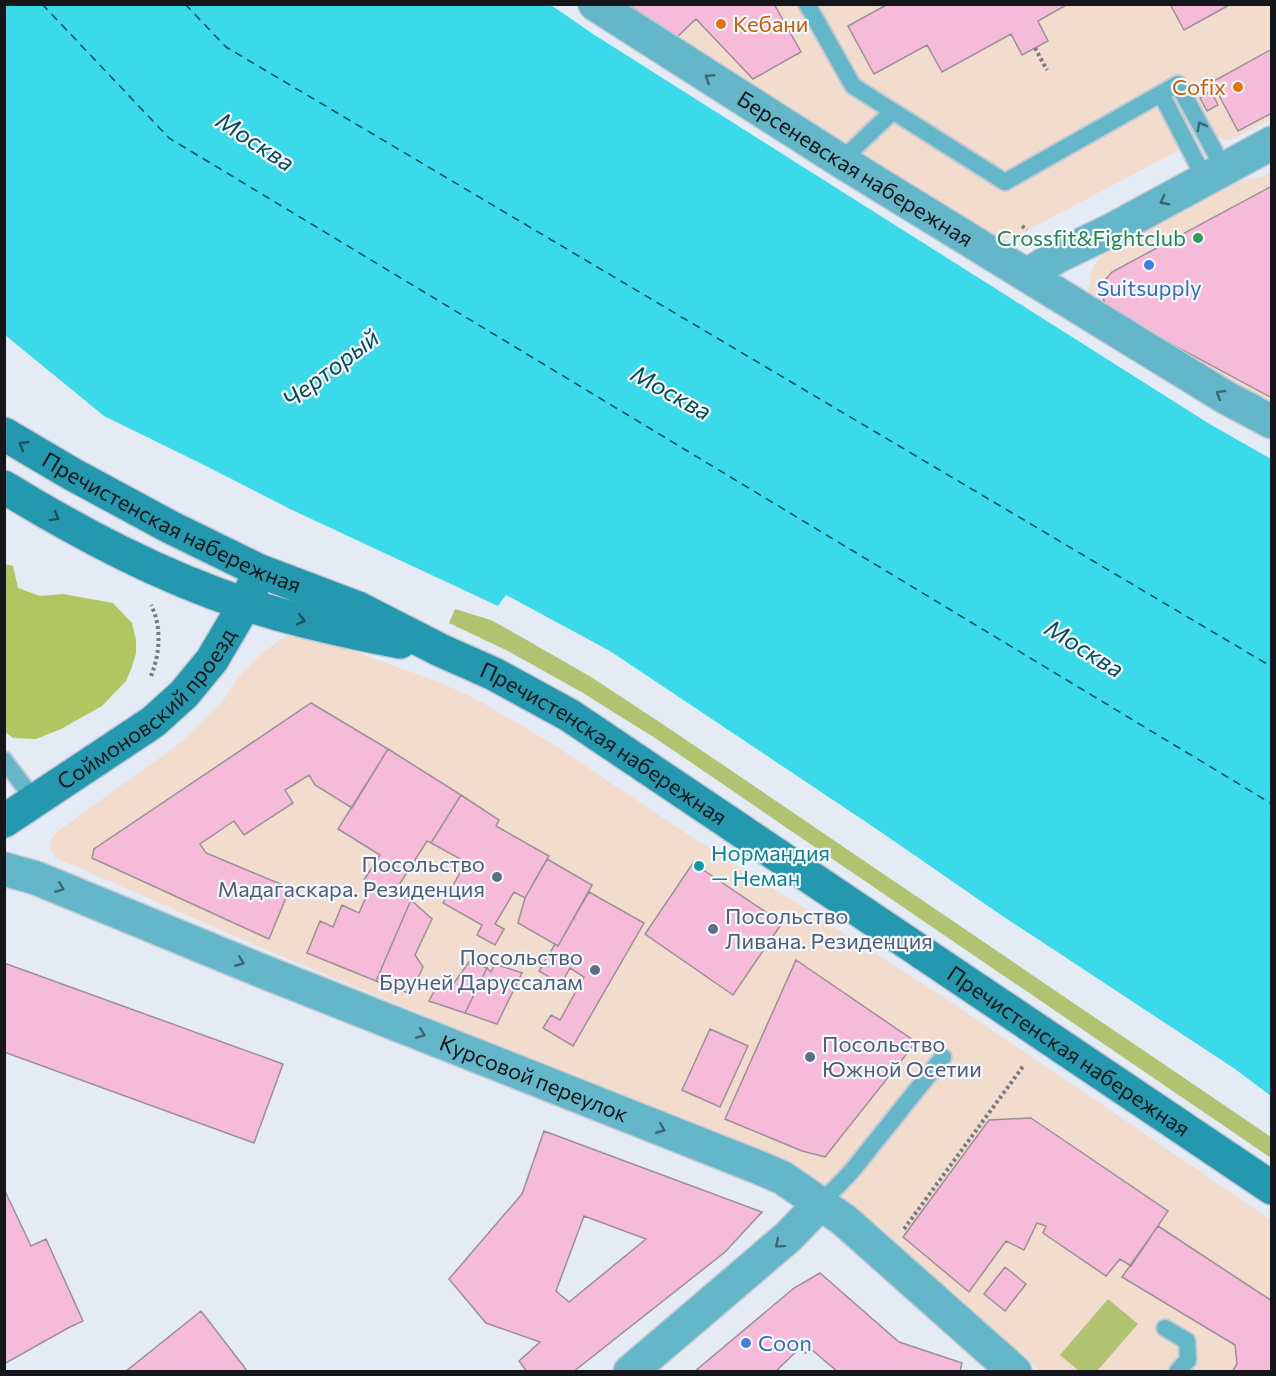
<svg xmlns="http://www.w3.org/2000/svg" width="1276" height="1376" viewBox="0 0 1276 1376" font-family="Commissioner,sans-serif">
	<rect width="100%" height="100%" fill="#e4ebf5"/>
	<path fill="#f1dcce" d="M 612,5 L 1271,5 L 1271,119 L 1235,138 L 1230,140 L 1223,139 L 1217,136 L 1214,132 L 1018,235 L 1008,238 L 995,239 Z
		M 1271,172 L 1271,404 L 1100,310 L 1092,302 L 1088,293 L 1090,276 L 1093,267 L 1103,254 L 1234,181 L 1261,177 Z
		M 292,634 L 306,634 L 439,682 L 476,699 L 551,743 L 678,828 L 944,997 L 1271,1220 L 1271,1371 L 1040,1371 L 825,1187 L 791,1167 L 269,951 L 56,858 L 50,850 L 51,840 L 58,831 L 183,741 L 223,701 L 237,679 L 261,654 L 281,639 Z"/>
	<path fill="#b1c370" d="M 455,609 L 491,620 L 518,635 L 591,677 L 667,727 L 1271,1137 L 1271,1158 L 658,740 L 583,693 L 508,651 L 449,623 Z
		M 1108,1299 L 1138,1324 L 1097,1371 L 1079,1371 L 1060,1355 Z"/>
	<path fill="#b1c561" d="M 5,564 L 13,566 L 18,588 L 40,596 L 63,594 L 113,603 L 132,623 L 136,640 L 136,653 L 132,667 L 126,681 L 102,706 L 61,729 L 36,739 L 13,738 L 5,732 Z"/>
	<path fill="#3adaea" d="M 4,5 L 551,5 L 593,34 L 1208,423 L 1271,459 L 1271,1096 L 1235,1069 L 1001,915 L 878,830 L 610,651 L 506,595 L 498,606 L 290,509 L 204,465 L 104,416 L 5,335 Z"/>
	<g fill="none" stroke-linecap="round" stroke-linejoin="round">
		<path stroke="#054c53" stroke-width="1.5" stroke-dasharray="8 6" stroke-linecap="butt" d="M 42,4 L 169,138 L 1272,804
			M 185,4 L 226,47 L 1272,667"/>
	</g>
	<path fill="#f5bbd9" stroke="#9b9095" stroke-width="1.5" fill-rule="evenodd" d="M 628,4 L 774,4 L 801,52 L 753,79 L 696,19 L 677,37 Z
		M 888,4 L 1068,4 L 1038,21 L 1048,41 L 1022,55 L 1011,34 L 942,72 L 927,45 L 874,74 L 848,26 Z
		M 1170,4 L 1231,4 L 1184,30 Z
		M 1272,49 L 1272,113 L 1238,131 L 1212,82 Z
		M 1211,91 L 1218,105 L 1207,111 L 1200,98 Z
		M 1272,186 L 1272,398 L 1110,311 L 1105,305 L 1103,297 L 1102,288 L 1106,279 L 1112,272 Z
		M 311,703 L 388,749 L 352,808 L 315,785 L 309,775 L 285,790 L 293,803 L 244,835 L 234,821 L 200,844 L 206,853 L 290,888 L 269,939 L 92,858 L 94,849 Z
		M 388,749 L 461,795 L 431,843 L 427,841 L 394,893 L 364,880 L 380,855 L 338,829 Z
		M 461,795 L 499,820 L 496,826 L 549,856 L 525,898 L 514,892 L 495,924 L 504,929 L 495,945 L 477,935 L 482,925 L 443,903 L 466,862 L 431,843 Z
		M 547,859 L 592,885 L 558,946 L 518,923 L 525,898 Z
		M 693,863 L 782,923 L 733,995 L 645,934 Z
		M 372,883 L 411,900 L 376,981 L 307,953 L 320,921 L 333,927 L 342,905 L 359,913 Z
		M 589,892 L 644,923 L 573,1046 L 543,1028 L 551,1015 L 560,1020 L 584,977 L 570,968 L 561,984 L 539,971 L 555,944 L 558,946 Z
		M 411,900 L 432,919 L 415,955 L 423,967 L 411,994 L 376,981 Z
		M 796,960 L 916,1042 L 825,1157 L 802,1151 L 725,1119 Z
		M 469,962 L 487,968 L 465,1013 L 429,1001 L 440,980 L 454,983 Z
		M 4,963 L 283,1064 L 254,1143 L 4,1052 Z
		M 495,964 L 522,973 L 497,1024 L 465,1013 L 487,968 L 491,972 Z
		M 710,1029 L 748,1046 L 720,1107 L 682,1090 Z
		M 1031,1118 L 1168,1211 L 1131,1266 L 1120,1259 L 1106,1276 L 1043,1233 L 1046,1226 L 1037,1223 L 1024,1250 L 1006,1241 L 969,1292 L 903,1237 L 989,1120 Z
		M 544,1131 L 762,1212 L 725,1252 L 573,1372 L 527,1372 L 519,1361 L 540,1342 L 486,1323 L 449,1279 L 522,1194 ZM 584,1216 L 646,1239 L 569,1302 L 556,1291 Z
		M 4,1189 L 31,1246 L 46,1239 L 83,1321 L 68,1328 L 4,1364 Z
		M 1158,1226 L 1272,1301 L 1272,1372 L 1232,1372 L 1237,1364 L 1235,1345 L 1122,1277 Z
		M 1005,1267 L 1026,1284 L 1005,1311 L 984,1294 Z
		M 820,1273 L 899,1342 L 962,1363 L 960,1372 L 838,1372 L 812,1350 L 805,1353 L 800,1348 L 775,1372 L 694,1372 L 794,1288 Z
		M 201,1311 L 248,1372 L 125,1372 Z"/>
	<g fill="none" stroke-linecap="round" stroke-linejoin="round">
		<defs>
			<path id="service" d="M 807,4 L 853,86 L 1005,182 L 1178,84 L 1224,169
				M 1161,94 L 1205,179
				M 841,161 L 893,111
				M 4,760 L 35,801
				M 821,1203 L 851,1172 L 943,1057
				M 1165,1328 L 1187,1341 L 1188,1360 L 1177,1372"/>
			<g id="minor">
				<path id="s1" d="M 595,4 L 841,161 L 1225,397 L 1272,422"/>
				<path d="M 1027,275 L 1060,255 L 1108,232 L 1272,143"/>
				<path id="s2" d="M 4,869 L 36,878 L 262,971 L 760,1168 L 783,1178 L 844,1220 L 1015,1372"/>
				<path d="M 630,1372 L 788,1237 L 821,1203"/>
			</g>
			<g id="secondary">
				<path id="s3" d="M 4,434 L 72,474 L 170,527 L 260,571 L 358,608 L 440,650 L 494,674 L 569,715 L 1272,1188"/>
				<path d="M 4,487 C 81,534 160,576 245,604 C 296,621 348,632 400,642"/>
				<path id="s4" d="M 4,821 L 153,722 L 184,694 L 212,660 L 245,604 L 254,584"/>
			</g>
		</defs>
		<use href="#service" stroke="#c3c9d2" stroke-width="20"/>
		<use href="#minor" stroke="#c3c9d2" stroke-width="36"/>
		<use href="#secondary" stroke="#c3c9d2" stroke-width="36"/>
		<path stroke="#777b81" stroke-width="4" stroke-dasharray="3 3" stroke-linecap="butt" d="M 1035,48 L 1047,70
			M 1022,226 L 1027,230
			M 151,676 C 160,654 162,626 151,605
			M 904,1229 L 1024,1065"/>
		<use href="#service" stroke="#64b6c9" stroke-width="16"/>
		<use href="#minor" stroke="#64b6c9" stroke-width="33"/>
		<use href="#secondary" stroke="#2398ae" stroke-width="33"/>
	</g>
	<defs><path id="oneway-chevron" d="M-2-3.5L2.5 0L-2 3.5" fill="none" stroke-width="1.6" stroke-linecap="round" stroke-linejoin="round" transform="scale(1.5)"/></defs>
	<g stroke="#3c6671">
		<use href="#oneway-chevron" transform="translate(709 78) rotate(-148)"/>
		<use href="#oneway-chevron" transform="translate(1201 126) rotate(-118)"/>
		<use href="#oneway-chevron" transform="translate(1164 201) rotate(152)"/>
		<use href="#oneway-chevron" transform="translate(1220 394) rotate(-149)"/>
		<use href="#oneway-chevron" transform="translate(60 888) rotate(22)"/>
		<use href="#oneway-chevron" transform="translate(240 962) rotate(22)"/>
		<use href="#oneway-chevron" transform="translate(421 1034) rotate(22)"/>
		<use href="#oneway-chevron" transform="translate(661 1129) rotate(22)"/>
		<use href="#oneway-chevron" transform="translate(779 1244) rotate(140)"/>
	</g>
	<g stroke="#1b505c">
		<use href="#oneway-chevron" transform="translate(23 445) rotate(-149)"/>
		<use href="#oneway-chevron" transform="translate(55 517) rotate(29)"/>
		<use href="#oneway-chevron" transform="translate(301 620) rotate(13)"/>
	</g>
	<g fill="#e8710a" stroke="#f4f8fe" stroke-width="2">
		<circle cx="721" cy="24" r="6"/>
		<circle cx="1238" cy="87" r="6"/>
	</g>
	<circle fill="#2e9e5b" stroke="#f4f8fe" stroke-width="2" cx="1198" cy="238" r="6"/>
	<g fill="#3f7fe0" stroke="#f4f8fe" stroke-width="2">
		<circle cx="1149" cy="265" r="6"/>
		<circle cx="746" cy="1343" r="6"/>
	</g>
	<circle fill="#0f9aa8" stroke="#f4f8fe" stroke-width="2" cx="699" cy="866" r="6"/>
	<g fill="#5c6f8a" stroke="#f4f8fe" stroke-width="2">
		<circle cx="497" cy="877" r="6"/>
		<circle cx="713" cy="929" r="6"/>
		<circle cx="595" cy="970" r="6"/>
		<circle cx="810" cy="1057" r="6"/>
	</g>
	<g text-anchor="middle" stroke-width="4.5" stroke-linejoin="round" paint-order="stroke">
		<g font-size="22" fill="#c56008" stroke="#f4f8fe" text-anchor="start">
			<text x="733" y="32">Кебани</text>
			<text x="1226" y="95" text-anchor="end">Cofix</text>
		</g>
		<g font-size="22" fill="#141619" stroke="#f4f8fe">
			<text dy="8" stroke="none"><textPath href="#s1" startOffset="308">Берсеневская набережная</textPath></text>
			<text dy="8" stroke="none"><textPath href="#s3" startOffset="190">Пречистенская набережная</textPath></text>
			<text dy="8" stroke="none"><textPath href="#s4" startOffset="183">Соймоновский проезд</textPath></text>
			<text dy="8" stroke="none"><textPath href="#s3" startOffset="676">Пречистенская набережная</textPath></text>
			<text dy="8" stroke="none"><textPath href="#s3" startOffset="1234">Пречистенская набережная</textPath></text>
			<text dy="8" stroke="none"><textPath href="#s2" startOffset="570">Курсовой переулок</textPath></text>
		</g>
		<g font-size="22" fill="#27864d" stroke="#f4f8fe" text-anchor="end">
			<text x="1186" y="246">Crossfit&amp;Fightclub</text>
		</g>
		<g font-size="22" fill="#366cbe" stroke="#f4f8fe">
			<text x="1149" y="296">Suitsupply</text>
			<text x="758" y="1351" text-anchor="start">Coon</text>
		</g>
		<g font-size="22" fill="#0d838f" stroke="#f4f8fe" text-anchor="start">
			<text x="711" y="861">Нормандия<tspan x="711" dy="25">— Неман</tspan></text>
		</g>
		<g font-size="22" fill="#4e5e75" stroke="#f4f8fe" text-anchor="end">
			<text x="485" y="872">Посольство<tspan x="485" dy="25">Мадагаскара. Резиденция</tspan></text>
			<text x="725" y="924" text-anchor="start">Посольство<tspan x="725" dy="25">Ливана. Резиденция</tspan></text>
			<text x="583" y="965">Посольство<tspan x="583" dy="25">Бруней Даруссалам</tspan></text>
			<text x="822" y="1052" text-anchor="start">Посольство<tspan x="822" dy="25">Южной Осетии</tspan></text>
		</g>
		<g font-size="24" font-style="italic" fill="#054c53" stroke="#f4f8fe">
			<text transform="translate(255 142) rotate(33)" y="8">Москва</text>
			<text transform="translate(331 369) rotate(-37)" y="8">Черторый</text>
			<text transform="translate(671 393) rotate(29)" y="8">Москва</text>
			<text transform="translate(1084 649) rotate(32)" y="8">Москва</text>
		</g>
	</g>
	<rect width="1276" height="1376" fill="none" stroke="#141619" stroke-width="12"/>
</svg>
